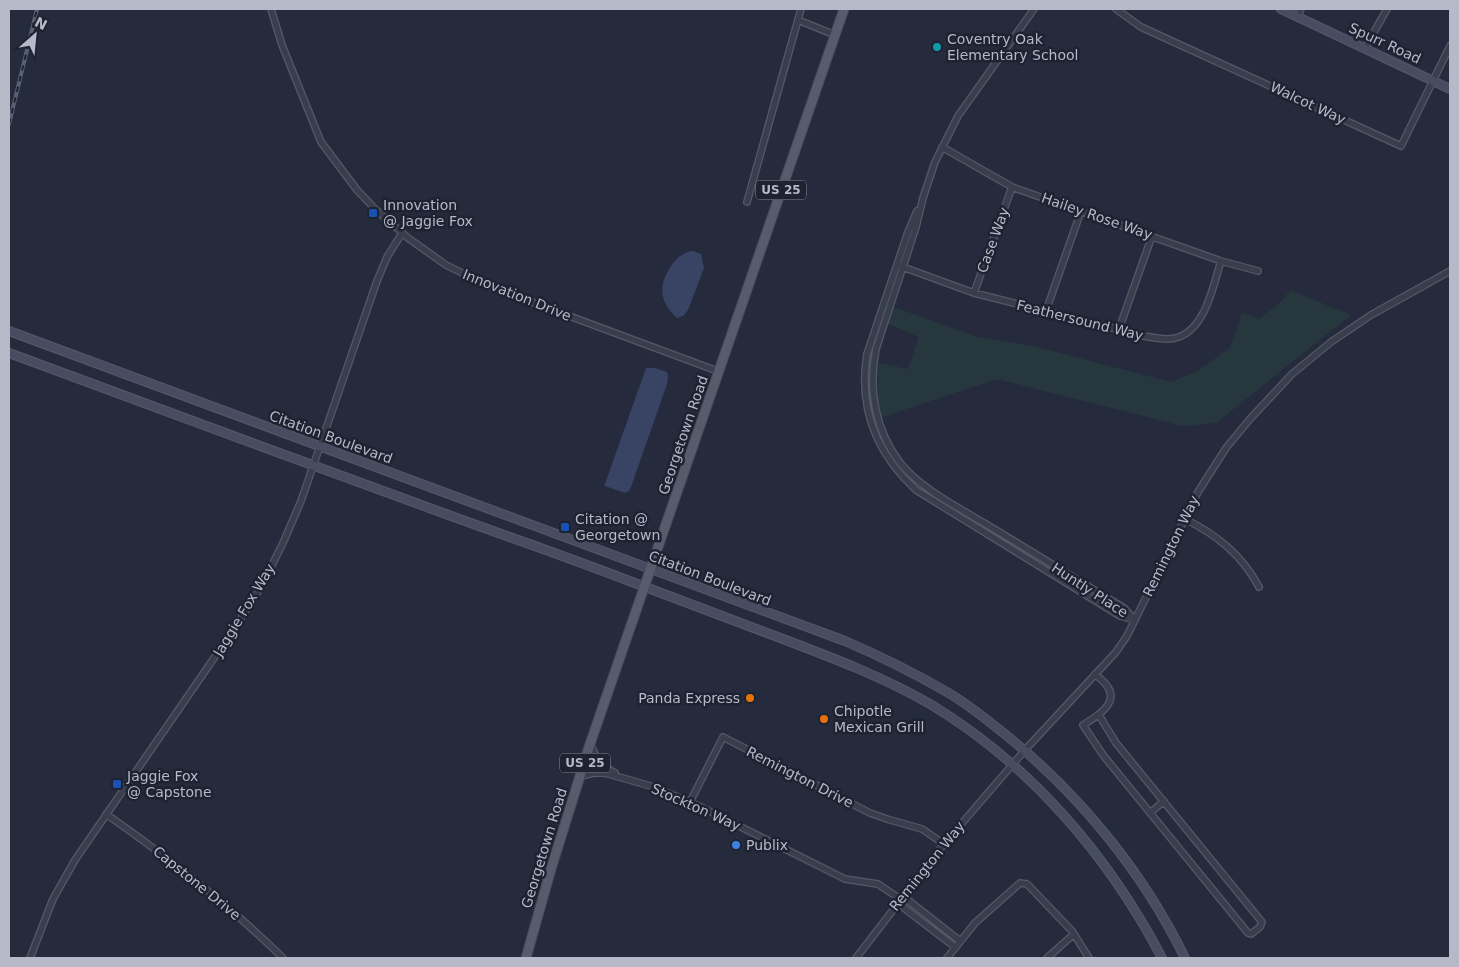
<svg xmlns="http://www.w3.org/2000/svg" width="1459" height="967" viewBox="0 0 1459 967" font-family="'DejaVu Sans',sans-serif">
	<rect width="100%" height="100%" fill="#252b3d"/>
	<path fill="#27373e" d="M 1290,290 L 1351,315 L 1216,423 L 1182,426 L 997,379 L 879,418 L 877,363 L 908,369 L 919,337 L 888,324 L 894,307 L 977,337 L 1033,346 L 1171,382 L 1196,372 L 1230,348 L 1242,313 L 1259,319 L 1283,300 Z"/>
	<path fill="#394364" d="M 693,251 L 701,254 L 704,268 L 688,310 L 683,316 L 677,318 C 659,302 658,286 671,266 C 677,258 683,252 693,251 Z
		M 646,368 L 655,368 L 667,372 L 668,376 L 667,384 L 631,487 L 629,491 L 625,493 L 605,486 L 605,484 Z"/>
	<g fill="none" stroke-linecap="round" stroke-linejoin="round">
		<defs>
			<path id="street" d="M 271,9 L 282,45 L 321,142 L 357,190 L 376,210 L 408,238 L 446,265 L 491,287 L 720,372
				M 1034,9 L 958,116 L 935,162 L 923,198 L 916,227 L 876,349 C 868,389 875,431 901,464 C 922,489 956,506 984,523 C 1031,551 1077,580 1124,608 L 1135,620
				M 1116,9 L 1141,27 L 1401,146 L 1450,46
				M 1298,16 L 1301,9
				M 798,20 L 835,35
				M 1365,48 L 1387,9
				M 942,147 L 1012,187 L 1221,261 L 1258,271
				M 747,202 L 801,9
				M 917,211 L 908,232 L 867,354 C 858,409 876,453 916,490 L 1120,616 L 1135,620
				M 900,266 L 974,293 L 1144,336 C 1155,338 1168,341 1179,337 C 1206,327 1213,286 1221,261
				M 974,293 L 1012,187
				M 1046,311 L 1081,211
				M 1119,329 L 1152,236
				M 1185,519 C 1217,535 1242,555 1259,587
				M 1095,674 C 1099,678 1104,681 1107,686 C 1120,703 1096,717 1083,725 L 1103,755 L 1248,933 L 1251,934 L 1260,927 L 1262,922 L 1116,743 L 1099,715
				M 590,744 L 600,764 L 615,773
				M 581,776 L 594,773 L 605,773 L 654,787 L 703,808 L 845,879 L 878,884 L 900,899 L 909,901 L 960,941
				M 690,802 L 723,737 L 870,813 L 887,819 L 922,829 L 944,844
				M 1150,813 L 1164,801
				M 106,814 C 169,858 228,904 283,958
				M 900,899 L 904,908 L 955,947
				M 30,958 L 53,899 L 75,860 L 234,629 L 261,587 L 283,543 L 301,501 L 377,281 L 387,257 L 402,233
				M 856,958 L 944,844 L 1025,750 L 1116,652 L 1127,636 L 1198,492 L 1226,448 L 1250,419 L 1292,374 L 1331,342 L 1371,315 L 1450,271
				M 947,958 L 975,923 L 1020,883 L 1027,884 L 1072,931 L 1089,958
				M 1047,958 L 1074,934"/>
			<path id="secondary" d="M 1281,9 L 1450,89
				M 9,331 L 845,641 C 880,656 914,673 947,692 C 968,704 987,720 1006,735 C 1080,795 1143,872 1185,958
				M 9,353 C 154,407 298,460 443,513 C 506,536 570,558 632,582 C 682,601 733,620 783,639 C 833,658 883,677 930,704 C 1030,764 1108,855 1162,958"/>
			<path id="primary" d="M 526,958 L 551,869 L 590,744 L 844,9"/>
		</defs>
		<use href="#street" stroke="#545968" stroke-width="8"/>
		<use href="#secondary" stroke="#545968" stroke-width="10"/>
		<use href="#primary" stroke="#424756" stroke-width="11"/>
		<use href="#street" stroke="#393e4d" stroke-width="5.5"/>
		<use href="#secondary" stroke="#474c60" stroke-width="8"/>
		<use href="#primary" stroke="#575c6d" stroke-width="9"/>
		<defs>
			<path id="rail" d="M 9,124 L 37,9"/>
		</defs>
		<use href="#rail" stroke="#5b6174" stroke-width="4"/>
		<use href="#rail" stroke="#1e2332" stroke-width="2" stroke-dasharray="5.5" stroke-linecap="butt"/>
	</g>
	<circle fill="#0f9aa8" stroke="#1e2332" stroke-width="2" cx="937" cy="47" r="5"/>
	<g fill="#1a4fb4" stroke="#1e2332" stroke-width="2">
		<rect x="368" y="208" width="10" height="10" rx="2.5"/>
		<rect x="560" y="522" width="10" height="10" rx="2.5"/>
		<rect x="112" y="779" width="10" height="10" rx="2.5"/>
	</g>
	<g fill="#e8710a" stroke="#1e2332" stroke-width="2">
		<circle cx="750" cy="698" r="5"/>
		<circle cx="824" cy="719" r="5"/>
	</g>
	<circle fill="#3f7fe0" stroke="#1e2332" stroke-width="2" cx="736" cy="845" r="5"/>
	<g text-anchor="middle" stroke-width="5" stroke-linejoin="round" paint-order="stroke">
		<g fill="#1e2332" stroke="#888c9b" stroke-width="1">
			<rect x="756" y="180.5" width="50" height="19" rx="4"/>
			<rect x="560" y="753.5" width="50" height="19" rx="4"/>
		</g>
		<g font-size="12" font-weight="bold" fill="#b5b9c8">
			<text x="781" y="194">US 25</text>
			<text x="585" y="767">US 25</text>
		</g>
		<g font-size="14" fill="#b5b9c8" stroke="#1e2332" text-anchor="start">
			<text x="947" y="44">Coventry Oak<tspan x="947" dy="16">Elementary School</tspan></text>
			<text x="383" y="210">Innovation<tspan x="383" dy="16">@ Jaggie Fox</tspan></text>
			<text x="575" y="524">Citation @<tspan x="575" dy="16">Georgetown</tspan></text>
			<text x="740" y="703" text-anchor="end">Panda Express</text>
			<text x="834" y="716">Chipotle<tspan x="834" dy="16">Mexican Grill</tspan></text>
			<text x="127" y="781">Jaggie Fox<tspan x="127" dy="16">@ Capstone</tspan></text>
			<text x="746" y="850">Publix</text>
		</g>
		<g font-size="14" fill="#b5b9c8" stroke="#1e2332">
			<text transform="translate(1385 43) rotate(25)" y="5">Spurr Road</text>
			<text transform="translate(1308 103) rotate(25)" y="5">Walcot Way</text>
			<text transform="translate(1097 216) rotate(19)" y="5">Hailey Rose Way</text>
			<text transform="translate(993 240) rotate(-70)" y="5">Case Way</text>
			<text transform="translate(517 295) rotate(22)" y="5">Innovation Drive</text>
			<text transform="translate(1080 320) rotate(14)" y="5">Feathersound Way</text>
			<text transform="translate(683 435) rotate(-71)" y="5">Georgetown Road</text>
			<text transform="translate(331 437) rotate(20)" y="5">Citation Boulevard</text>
			<text transform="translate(1171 546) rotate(-64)" y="5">Remington Way</text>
			<text transform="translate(710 578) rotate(21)" y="5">Citation Boulevard</text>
			<text transform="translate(1090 590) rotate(33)" y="5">Huntly Place</text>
			<text transform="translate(244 610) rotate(-59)" y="5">Jaggie Fox Way</text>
			<text transform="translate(800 777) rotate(27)" y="5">Remington Drive</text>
			<text transform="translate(696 807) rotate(24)" y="5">Stockton Way</text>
			<text transform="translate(544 848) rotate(-73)" y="5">Georgetown Road</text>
			<text transform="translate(927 866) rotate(-51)" y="5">Remington Way</text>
			<text transform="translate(197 883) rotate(39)" y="5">Capstone Drive</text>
		</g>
	</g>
	<rect width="1459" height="967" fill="none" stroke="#b5b9c8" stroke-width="20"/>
	<g transform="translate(35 35) rotate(27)" stroke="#1e2332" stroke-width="4" paint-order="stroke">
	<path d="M0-4L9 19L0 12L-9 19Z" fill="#b5b9c8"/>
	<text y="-8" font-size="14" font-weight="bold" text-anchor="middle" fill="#b5b9c8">N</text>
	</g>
</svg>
